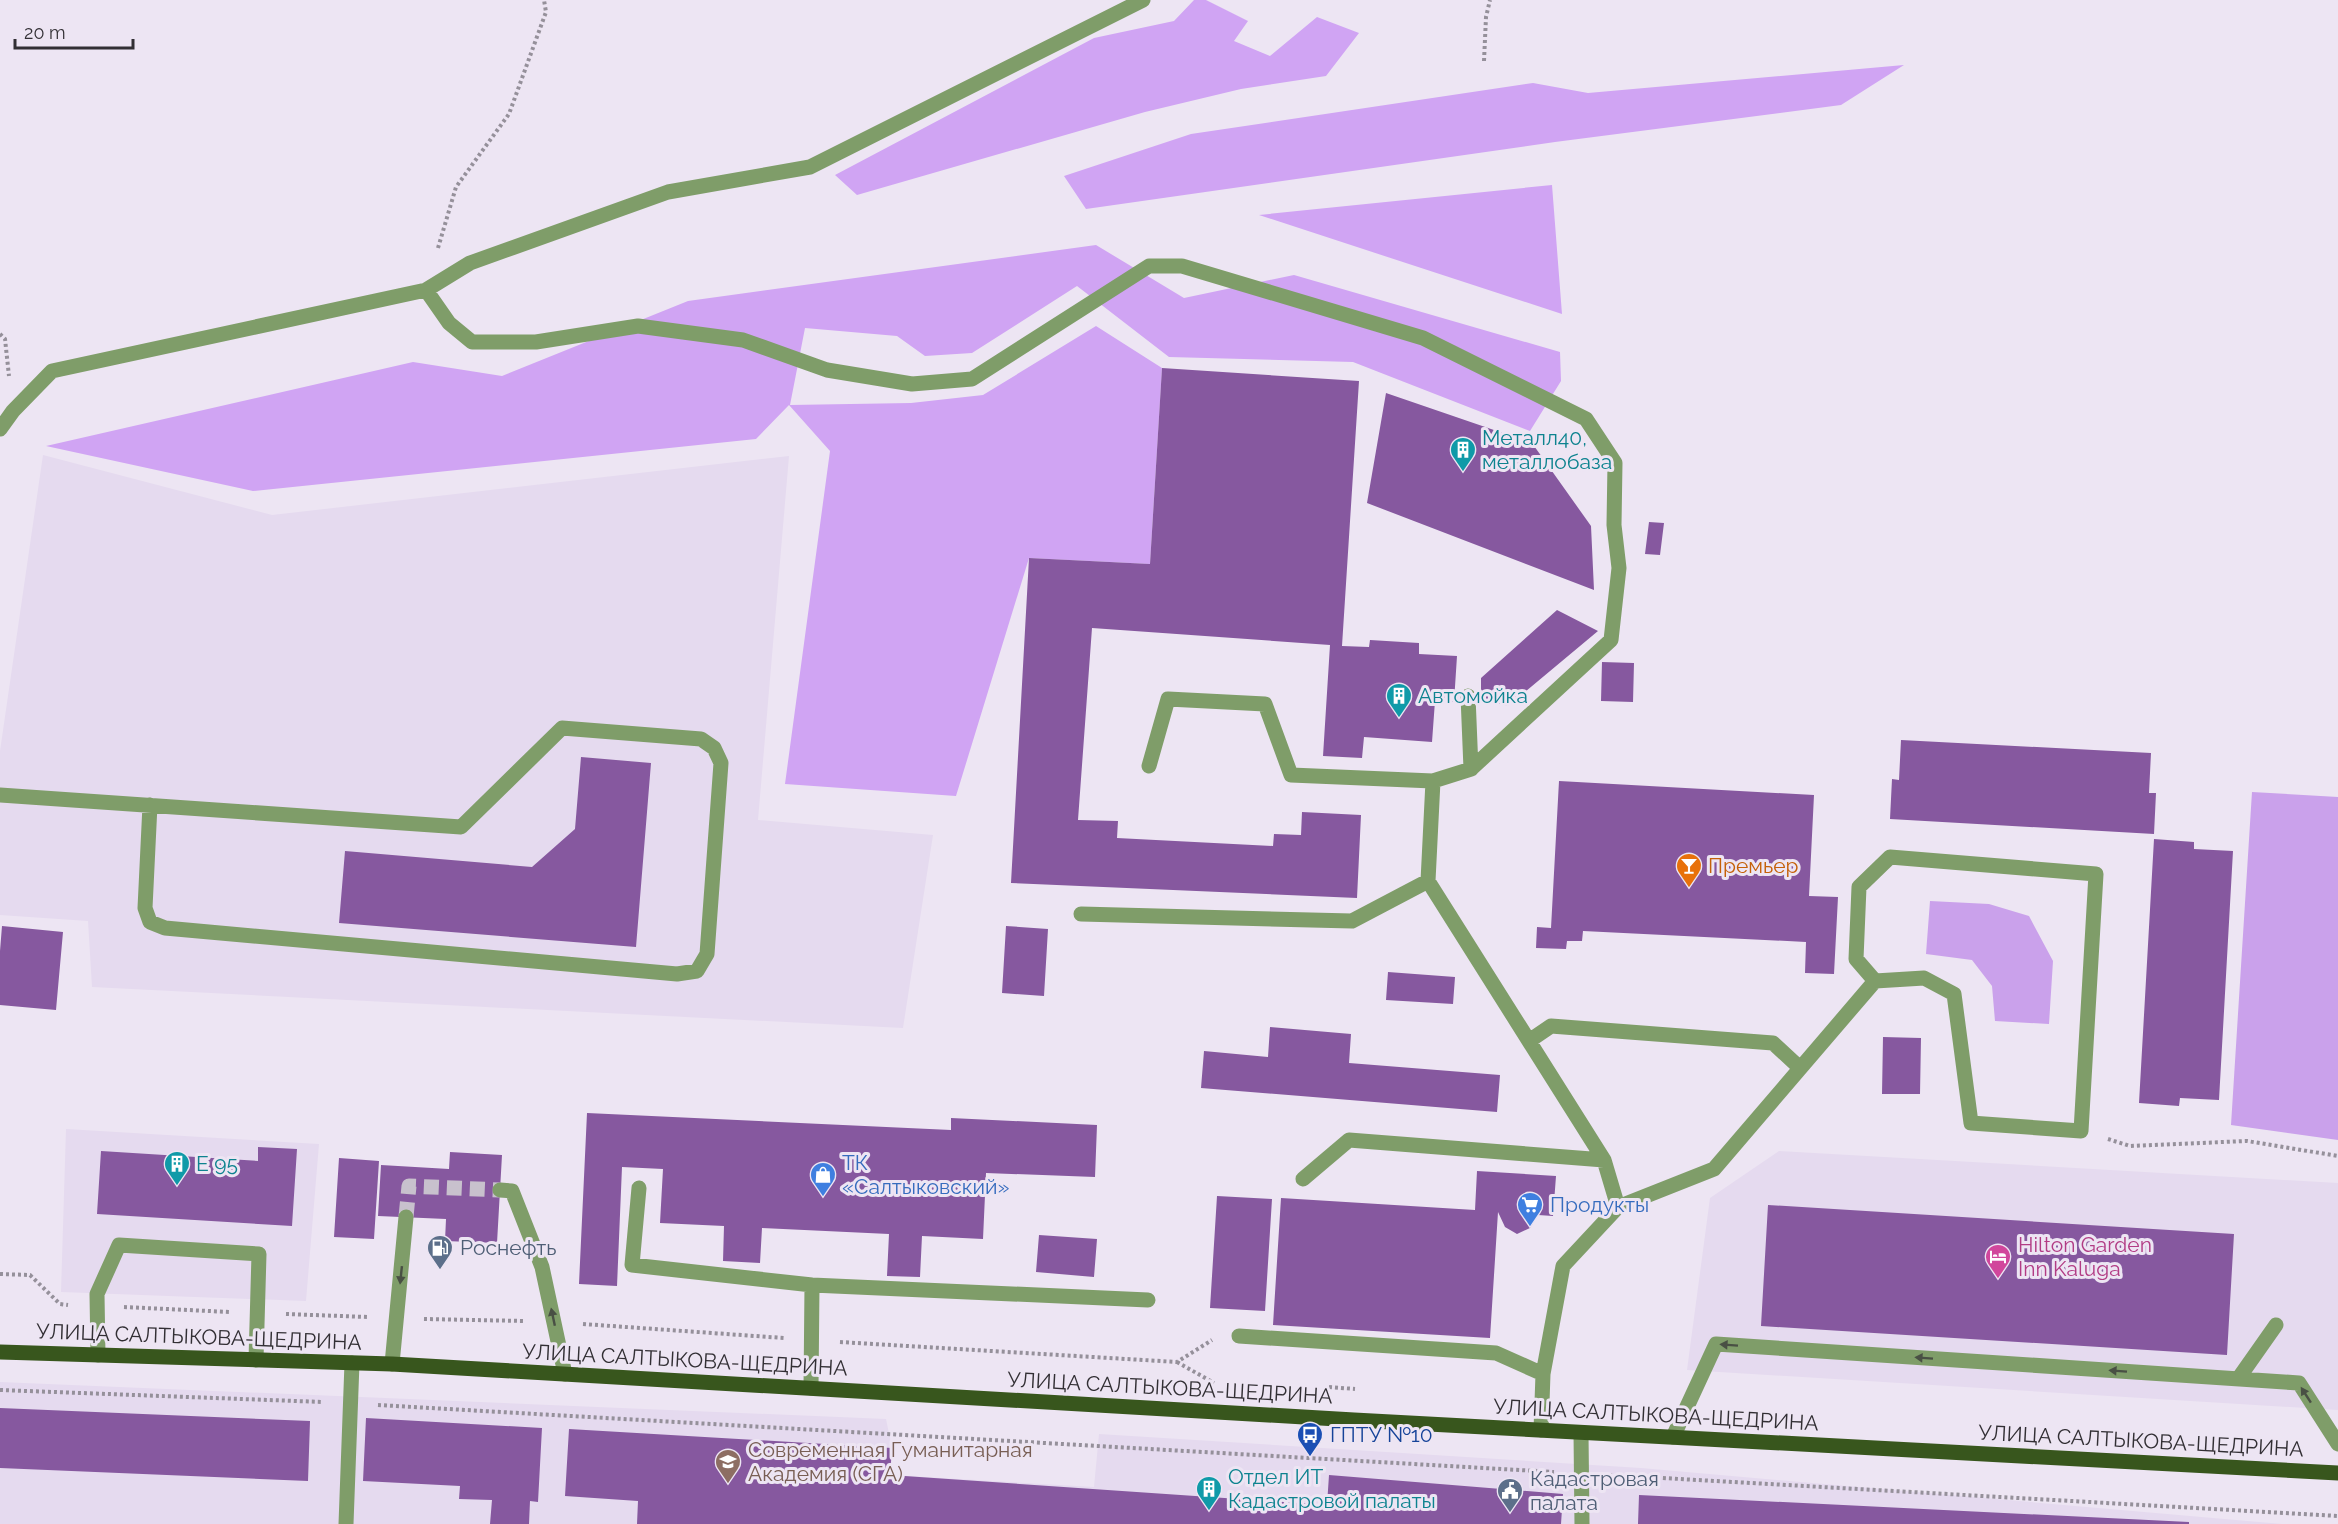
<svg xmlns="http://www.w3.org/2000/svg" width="2338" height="1524" viewBox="0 0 2338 1524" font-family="Raleway,sans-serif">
	<rect width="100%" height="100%" fill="#ede5f3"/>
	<path fill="#e5daef" d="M 43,455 L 272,515 L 789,456 L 758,820 L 933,835 L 903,1028 L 92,987 L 88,921 L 0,915 L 0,751 Z
		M 66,1129 L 319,1144 L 306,1301 L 61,1292 Z
		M 1779,1151 L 2338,1183 L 2338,1410 L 1687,1370 L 1710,1198 Z
		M 0,1382 L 886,1419 L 892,1448 L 891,1475 L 1094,1487 L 1099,1434 L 1641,1468 L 2282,1524 L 0,1524 Z"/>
	<path fill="#caa1eb" d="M 2252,792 L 2338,797 L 2338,1140 L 2231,1125 Z
		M 1930,901 L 1989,904 L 2029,916 L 2053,961 L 2049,1024 L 1995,1021 L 1992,986 L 1972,960 L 1926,954 Z"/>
	<path fill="#d0a4f3" d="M 1194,0 L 1206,0 L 1248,21 L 1234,41 L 1270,56 L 1317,17 L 1359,33 L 1326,76 L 1241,89 L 1145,112 L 857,195 L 835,175 L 1094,38 L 1174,21 Z
		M 1904,65 L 1841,105 L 1555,142 L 1086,209 L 1064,176 L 1191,134 L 1533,83 L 1588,93 Z
		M 1552,185 L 1562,314 L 1259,215 Z
		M 1096,245 L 1184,298 L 1294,275 L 1560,352 L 1561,381 L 1530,431 L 1353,362 L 1169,357 L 1077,286 L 972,353 L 925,356 L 897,336 L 805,328 L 790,405 L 911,403 L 983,395 L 1096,326 L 1162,368 L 1150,564 L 1029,558 L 956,796 L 785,784 L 830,451 L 789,405 L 756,439 L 253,491 L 46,446 L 413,362 L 502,376 L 688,301 Z"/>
	<path fill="#86589f" d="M 1162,368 L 1359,381 L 1342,646 L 1369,647 L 1370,640 L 1419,643 L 1419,654 L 1457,656 L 1454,702 L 1435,701 L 1432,742 L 1364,737 L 1362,758 L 1323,756 L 1330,645 L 1092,628 L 1078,820 L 1118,821 L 1117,838 L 1273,846 L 1274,834 L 1301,835 L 1302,812 L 1361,815 L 1357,898 L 1011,883 L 1029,558 L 1150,564 Z
		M 1386,393 L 1532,443 L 1591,526 L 1594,590 L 1367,503 Z
		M 1649,522 L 1664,523 L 1660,555 L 1645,554 Z
		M 1557,610 L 1598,631 L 1508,706 L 1481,699 L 1481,678 Z
		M 1602,662 L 1634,663 L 1633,702 L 1601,701 Z
		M 1901,740 L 2151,753 L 2149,793 L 2156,793 L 2154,834 L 1890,819 L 1892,779 L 1899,780 Z
		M 581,757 L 651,763 L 636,947 L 339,923 L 345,851 L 532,867 L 575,829 Z
		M 1559,781 L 1814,795 L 1809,896 L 1838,897 L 1834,974 L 1805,973 L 1806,942 L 1583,931 L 1582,941 L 1567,941 L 1566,949 L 1536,948 L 1537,927 L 1551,928 Z
		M 2154,839 L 2194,842 L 2194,849 L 2233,851 L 2219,1100 L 2180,1098 L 2179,1106 L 2139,1103 Z
		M 2,926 L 63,932 L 56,1010 L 0,1005 L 0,951 Z
		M 1006,926 L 1048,929 L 1044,996 L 1002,993 Z
		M 1388,972 L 1455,977 L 1453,1004 L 1386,1000 Z
		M 1270,1027 L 1351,1034 L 1349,1063 L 1500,1075 L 1497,1112 L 1201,1088 L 1204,1051 L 1268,1057 Z
		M 1883,1037 L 1921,1038 L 1920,1094 L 1882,1094 Z
		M 587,1113 L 951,1130 L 951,1118 L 1097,1125 L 1095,1177 L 986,1173 L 983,1239 L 922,1236 L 920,1277 L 887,1276 L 889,1234 L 762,1228 L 760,1263 L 723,1261 L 724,1226 L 660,1223 L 663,1169 L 622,1167 L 617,1286 L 579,1284 Z
		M 258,1147 L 297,1149 L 292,1226 L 97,1214 L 101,1151 L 258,1161 Z
		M 450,1152 L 502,1155 L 497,1243 L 445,1241 L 446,1219 L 378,1216 L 381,1165 L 449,1169 Z
		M 339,1158 L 379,1161 L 374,1239 L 334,1237 Z
		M 1477,1171 L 1556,1176 L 1553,1216 L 1538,1215 L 1530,1228 L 1517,1234 L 1505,1227 L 1498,1212 L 1490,1338 L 1273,1325 L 1281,1198 L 1475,1210 Z
		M 1217,1196 L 1272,1199 L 1265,1311 L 1210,1308 Z
		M 1768,1205 L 2234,1234 L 2227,1355 L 1761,1326 Z
		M 1039,1235 L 1097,1239 L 1094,1277 L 1036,1272 Z
		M 0,1408 L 310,1421 L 308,1481 L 0,1468 Z
		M 366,1418 L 542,1428 L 538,1502 L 530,1501 L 529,1524 L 490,1524 L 492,1500 L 459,1499 L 460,1486 L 363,1481 Z
		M 569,1429 L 892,1448 L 890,1475 L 1327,1505 L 1329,1475 L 1563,1494 L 1561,1524 L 637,1524 L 638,1501 L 565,1496 Z
		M 1639,1495 L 2189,1522 L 2189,1524 L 1638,1524 Z"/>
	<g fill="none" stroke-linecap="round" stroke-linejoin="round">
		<path stroke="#c8c1cd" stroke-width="15" stroke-dasharray="15 8" stroke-linecap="butt" d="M 406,1217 L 409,1186 L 500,1190"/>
		<path stroke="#95909a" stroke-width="4" stroke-dasharray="3 3" stroke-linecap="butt" d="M 1484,61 L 1486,17 L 1490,0
			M 438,248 L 456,187 L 509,114 L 546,12 L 544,0
			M 0,334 L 5,339 L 9,376
			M 2108,1139 L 2130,1146 L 2247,1141 L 2338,1156
			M 0,1274 L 30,1275 L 60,1304 L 68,1305
			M 124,1307 L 230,1312
			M 286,1314 L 368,1317
			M 424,1319 L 524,1321
			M 583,1324 L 784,1338
			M 840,1342 L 1177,1362 L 1212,1340
			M 1177,1362 L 1214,1383
			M 1329,1387 L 1355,1389
			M 0,1390 L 323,1402
			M 378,1405 L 1554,1472
			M 1609,1475 L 2338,1516"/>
		<path stroke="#7f9d69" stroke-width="15" d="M 1143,0 L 810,167 L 668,192 L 470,263 L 426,290 L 449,323 L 472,342 L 536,342 L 638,326 L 743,340 L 827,370 L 912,384 L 972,379 L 1149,266 L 1182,266 L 1423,338 L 1586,419 L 1615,463 L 1614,525 L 1619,568 L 1611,640 L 1471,769
			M 0,429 L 13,411 L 52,371 L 426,290
			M 1149,766 L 1168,699 L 1265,704 L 1291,775 L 1433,781 L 1428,881
			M 1433,781 L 1471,769 L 1468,696
			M 0,795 L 461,827 L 562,728 L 701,739 L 714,748 L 721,763 L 707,954 L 697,971 L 677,974 L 165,928 L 150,922 L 145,908 L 150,805
			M 1081,914 L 1352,921 L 1428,881 L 1604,1160 L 1618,1207
			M 1529,1041 L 1551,1026 L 1773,1043 L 1800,1068
			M 1303,1179 L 1349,1140 L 1604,1160
			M 639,1188 L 632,1265 L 812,1285 L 1148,1300
			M 500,1190 L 512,1191 L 542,1267 L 565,1374
			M 1239,1336 L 1496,1353 L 1543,1374
			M 98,1355 L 97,1294 L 119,1245 L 259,1254 L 256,1360
			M 392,1364 L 406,1217
			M 2238,1379 L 2276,1325
			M 811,1388 L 812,1285
			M 1541,1430 L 1543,1374 L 1563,1266 L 1618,1207 L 1714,1169 L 1875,981 L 1924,978 L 1954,994 L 1971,1123 L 2081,1131 L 2096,874 L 1890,857 L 1859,887 L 1856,959 L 1875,981
			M 1581,1433 L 1582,1524
			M 1673,1437 L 1716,1344 L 2299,1383 L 2338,1444
			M 346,1524 L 352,1363"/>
		<path stroke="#38561d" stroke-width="15" d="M 0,1352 L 392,1364 L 1354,1420 L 2338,1473"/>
	</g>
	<defs><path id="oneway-solid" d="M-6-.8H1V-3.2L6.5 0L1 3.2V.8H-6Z" transform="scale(1.5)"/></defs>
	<g fill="#495044">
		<use href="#oneway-solid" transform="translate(401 1275) rotate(96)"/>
		<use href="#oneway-solid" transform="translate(553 1317) rotate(-102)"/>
		<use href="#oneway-solid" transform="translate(1729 1345) rotate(-176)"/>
		<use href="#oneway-solid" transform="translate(1924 1358) rotate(-176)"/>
		<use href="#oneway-solid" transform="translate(2118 1371) rotate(-176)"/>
		<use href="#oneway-solid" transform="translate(2306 1395) rotate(-123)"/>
	</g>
	<defs>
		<symbol id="building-pin" viewBox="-11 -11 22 30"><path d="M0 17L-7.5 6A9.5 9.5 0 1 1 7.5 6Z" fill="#0f9aa8" stroke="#ede5f3"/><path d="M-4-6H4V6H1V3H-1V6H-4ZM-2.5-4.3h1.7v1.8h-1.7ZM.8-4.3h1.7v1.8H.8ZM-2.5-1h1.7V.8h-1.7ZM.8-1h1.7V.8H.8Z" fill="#fff"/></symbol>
		<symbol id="bar-pin" viewBox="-11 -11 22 30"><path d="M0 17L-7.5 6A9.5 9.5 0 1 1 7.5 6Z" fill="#e8710a" stroke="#ede5f3"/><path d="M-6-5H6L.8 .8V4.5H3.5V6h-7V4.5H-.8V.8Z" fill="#fff"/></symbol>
		<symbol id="shop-pin" viewBox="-11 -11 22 30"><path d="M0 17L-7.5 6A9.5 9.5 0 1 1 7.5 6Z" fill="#3f7fe0" stroke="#ede5f3"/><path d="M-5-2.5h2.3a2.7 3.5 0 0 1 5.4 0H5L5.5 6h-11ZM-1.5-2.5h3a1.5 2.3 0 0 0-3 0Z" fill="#fff"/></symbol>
		<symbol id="supermarket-pin" viewBox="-11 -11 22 30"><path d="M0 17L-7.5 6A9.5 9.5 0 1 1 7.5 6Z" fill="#3f7fe0" stroke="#ede5f3"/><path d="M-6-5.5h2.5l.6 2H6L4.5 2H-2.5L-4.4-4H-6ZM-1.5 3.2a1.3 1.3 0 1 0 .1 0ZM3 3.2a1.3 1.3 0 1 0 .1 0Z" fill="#fff"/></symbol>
		<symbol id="fuel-pin" viewBox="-11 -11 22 30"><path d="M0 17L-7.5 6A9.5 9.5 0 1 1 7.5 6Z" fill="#5c6f8a" stroke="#ede5f3"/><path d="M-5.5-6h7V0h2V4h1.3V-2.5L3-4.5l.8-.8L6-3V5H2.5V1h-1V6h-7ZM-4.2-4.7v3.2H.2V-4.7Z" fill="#fff"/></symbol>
		<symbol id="hotel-pin" viewBox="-11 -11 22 30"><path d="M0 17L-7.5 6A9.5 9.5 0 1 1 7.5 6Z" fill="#d1479c" stroke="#ede5f3"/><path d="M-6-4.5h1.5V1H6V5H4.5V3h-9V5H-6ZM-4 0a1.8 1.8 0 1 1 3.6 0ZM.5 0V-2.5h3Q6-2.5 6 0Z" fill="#fff"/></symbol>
		<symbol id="bus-pin" viewBox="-11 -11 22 30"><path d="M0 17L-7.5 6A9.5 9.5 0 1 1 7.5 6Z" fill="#1a4fb4" stroke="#ede5f3"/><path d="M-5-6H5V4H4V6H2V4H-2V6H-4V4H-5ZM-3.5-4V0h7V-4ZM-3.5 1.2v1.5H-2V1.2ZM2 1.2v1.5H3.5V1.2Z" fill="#fff"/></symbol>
		<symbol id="university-pin" viewBox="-11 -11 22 30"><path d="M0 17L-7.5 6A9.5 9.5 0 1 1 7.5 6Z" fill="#8d6e63" stroke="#ede5f3"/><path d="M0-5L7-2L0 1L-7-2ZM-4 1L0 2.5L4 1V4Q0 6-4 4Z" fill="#fff"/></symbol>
		<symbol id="civic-pin" viewBox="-11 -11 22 30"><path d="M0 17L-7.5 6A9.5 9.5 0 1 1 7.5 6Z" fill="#5c6f8a" stroke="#ede5f3"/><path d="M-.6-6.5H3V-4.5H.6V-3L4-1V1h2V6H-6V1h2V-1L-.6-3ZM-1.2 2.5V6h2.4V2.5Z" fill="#fff"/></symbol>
	</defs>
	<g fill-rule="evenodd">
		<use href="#building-pin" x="1448" y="435" width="30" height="40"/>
		<use href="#building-pin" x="1384" y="681" width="30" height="40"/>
		<use href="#bar-pin" x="1674" y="851" width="30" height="40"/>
		<use href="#building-pin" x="162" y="1149" width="30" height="40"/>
		<use href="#shop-pin" x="808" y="1160" width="30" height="40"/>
		<use href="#supermarket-pin" x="1515" y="1190" width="30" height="40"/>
		<use href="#fuel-pin" x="425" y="1233" width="30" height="40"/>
		<use href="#hotel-pin" x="1983" y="1242" width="30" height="40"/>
		<use href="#bus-pin" x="1295" y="1420" width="30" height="40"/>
		<use href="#university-pin" x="713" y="1447" width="30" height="40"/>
		<use href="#building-pin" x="1194" y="1474" width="30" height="40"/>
		<use href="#civic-pin" x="1495" y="1476" width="30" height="40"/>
	</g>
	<g text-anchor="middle" stroke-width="6" stroke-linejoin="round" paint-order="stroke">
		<g font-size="21" fill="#0d838f" stroke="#ede5f3" text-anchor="start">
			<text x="1482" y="445">Металл40,<tspan x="1482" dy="24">металлобаза</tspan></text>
			<text x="1418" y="703">Автомойка</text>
			<text x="196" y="1171">Е 95</text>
			<text x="1228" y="1484">Отдел ИТ<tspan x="1228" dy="24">Кадастровой палаты</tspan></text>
		</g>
		<g font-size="21" fill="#c56008" stroke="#ede5f3" text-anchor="start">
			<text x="1708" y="873">Премьер</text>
		</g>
		<g font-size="21" fill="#366cbe" stroke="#ede5f3" text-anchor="start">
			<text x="842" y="1170">ТК<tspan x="842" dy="24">«Салтыковский»</tspan></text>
			<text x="1550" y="1212">Продукты</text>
		</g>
		<g font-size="21" fill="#b23c85" stroke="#ede5f3" text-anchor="start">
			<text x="2018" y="1252">Hilton Garden<tspan x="2018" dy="24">Inn Kaluga</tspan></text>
		</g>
		<g font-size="21" fill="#4e5e75" stroke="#ede5f3" text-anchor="start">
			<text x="460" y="1255">Роснефть</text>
			<text x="1530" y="1486">Кадастровая<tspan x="1530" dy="24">палата</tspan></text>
		</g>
		<g font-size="21" fill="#322f34" stroke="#ede5f3">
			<text transform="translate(199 1337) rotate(2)" y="7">УЛИЦА САЛТЫКОВА-ЩЕДРИНА</text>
			<text transform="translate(685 1360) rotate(3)" y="7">УЛИЦА САЛТЫКОВА-ЩЕДРИНА</text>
			<text transform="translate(1170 1388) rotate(3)" y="7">УЛИЦА САЛТЫКОВА-ЩЕДРИНА</text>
			<text transform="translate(1656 1415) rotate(3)" y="7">УЛИЦА САЛТЫКОВА-ЩЕДРИНА</text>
			<text transform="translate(2141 1441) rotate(3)" y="7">УЛИЦА САЛТЫКОВА-ЩЕДРИНА</text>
		</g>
		<g font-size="21" fill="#164399" stroke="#ede5f3" text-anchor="start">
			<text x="1330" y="1442">ГПТУ №10</text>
		</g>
		<g font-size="21" fill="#785e54" stroke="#ede5f3" text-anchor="start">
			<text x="748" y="1457">Современная Гуманитарная<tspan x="748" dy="24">Академия (СГА)</tspan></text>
		</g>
	</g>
	<path d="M15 39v9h118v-9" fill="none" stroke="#322f34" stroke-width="3"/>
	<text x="24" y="39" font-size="18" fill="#322f34" stroke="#ede5f3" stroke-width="4.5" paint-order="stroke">20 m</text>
</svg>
